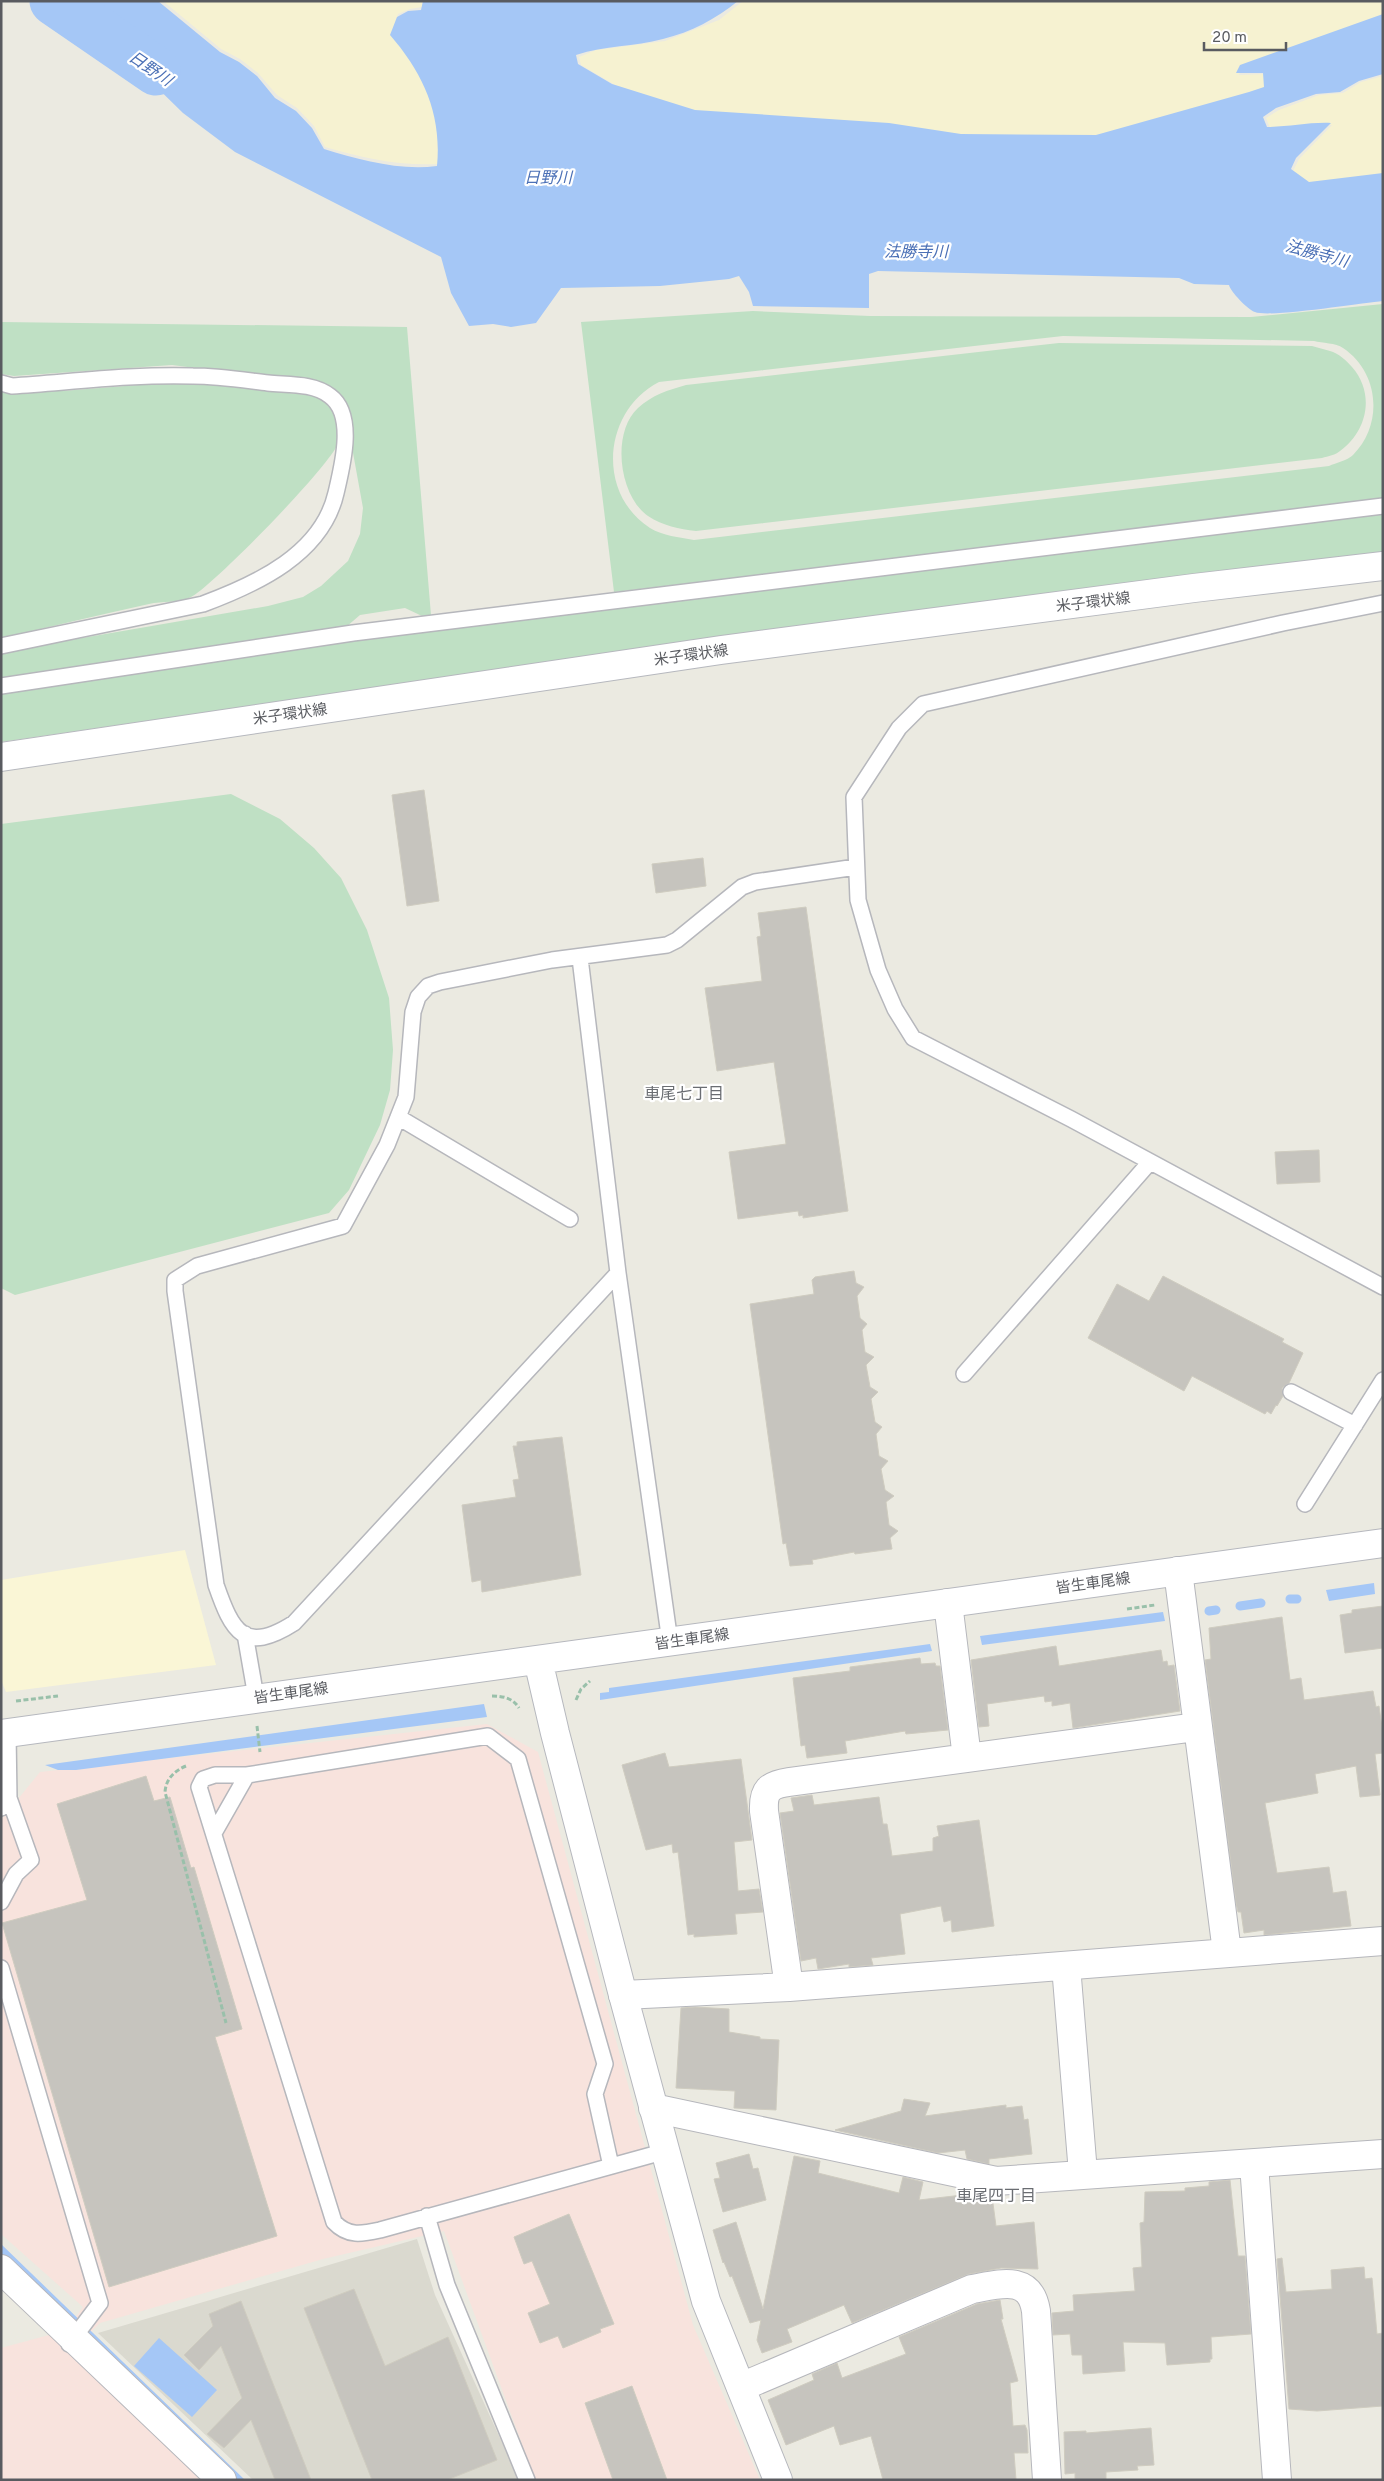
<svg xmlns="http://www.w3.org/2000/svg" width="1384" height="2481" viewBox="0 0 1384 2481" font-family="Overpass,'Noto Sans JP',sans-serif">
	<rect width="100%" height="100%" fill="#ebeae1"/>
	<path fill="#faf6d6" d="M 185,1550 L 216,1665 L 6,1692 L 1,1680 L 1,1580 Z"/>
	<path fill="#dad9cf" d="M 417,2239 L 435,2295 L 519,2480 L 253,2480 L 98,2333 Z"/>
	<path fill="#f8e3dd" d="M 487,1724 L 538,1752 L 693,2325 L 760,2480 L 535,2480 L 444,2231 L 323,2259 L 100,2323 L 82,2341 L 68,2328 L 83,2307 L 1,2234 L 1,1820 L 40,1772 Z
		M 60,2332 L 215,2480 L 1,2480 L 1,2348 Z"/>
	<path fill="#bfe0c4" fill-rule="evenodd" d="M 1383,304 L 1383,501 L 614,592 L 581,322 L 753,311 L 870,316 L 1251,317 ZM 1063,336 L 1314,341 C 1322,343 1336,343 1343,348 C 1379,372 1384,424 1353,455 C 1348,460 1336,463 1329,466 L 694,540 C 679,537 663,536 650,528 C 596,493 603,411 659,382 Z
		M 1,322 L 407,327 L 431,615 L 422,616 L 405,608 L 360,615 L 346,627 L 1,679 L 1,652 L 268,606 L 303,597 L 321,586 L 348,561 L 360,534 L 363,508 L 344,403 L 258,376 L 172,365 L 14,376 L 1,374 Z
		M 1059,343 L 1312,346 C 1318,348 1324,349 1330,351 C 1338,353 1347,361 1352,367 C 1375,393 1368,431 1340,451 C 1336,455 1328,456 1322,458 L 696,531 C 679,529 663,526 648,516 C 619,496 611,433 638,408 C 652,395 668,390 686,385 Z
		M 163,383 L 193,383 L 317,396 C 330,403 342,424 339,441 C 336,460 212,587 191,597 C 179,603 162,601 149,604 C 100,615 51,626 1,639 L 1,389 L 62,391 Z
		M 1383,514 L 1383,554 L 773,630 L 1,742 L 1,693 L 326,644 Z
		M 231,794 L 280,819 L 314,848 L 341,878 L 367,930 L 389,998 L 393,1050 L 390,1090 L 380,1125 L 349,1190 L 329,1213 L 15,1295 L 1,1288 L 1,824 Z"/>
	<path fill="#f6f2d1" d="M 163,1 L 423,1 L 422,7 L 410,9 L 398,14 L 392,33 C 423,70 445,114 438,164 C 399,166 362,158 325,147 L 314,126 L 297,108 L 277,95 L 258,73 L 240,59 L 221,49 Z
		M 743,1 L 1383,1 L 1383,16 L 1242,67 L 1239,75 L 1265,74 L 1266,88 L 1099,137 L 964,135 L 697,112 L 615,85 L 581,65 L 579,57 L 596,50 L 665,41 L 719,20 Z
		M 1383,76 L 1383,175 L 1311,184 L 1293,171 L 1299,159 L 1332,125 C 1311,123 1291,129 1270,128 L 1266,118 L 1279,110 L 1319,95 L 1343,93 L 1361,82 Z"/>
	<path fill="#a5c7f6" d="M 47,1 L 158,1 L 220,52 L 239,62 L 257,76 L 275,98 L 296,111 L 312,128 L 324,149 C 360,160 400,171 437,166 C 442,114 423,73 390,35 L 397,17 L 408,11 L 421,10 L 423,1 L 738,1 C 716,19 691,32 663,39 C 634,47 605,45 576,55 L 578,64 L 612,84 L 695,110 L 889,123 L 961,134 L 1096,135 L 1249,92 L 1264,87 L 1263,73 L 1236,73 L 1240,65 L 1383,14 L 1383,74 L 1359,81 L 1340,92 L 1316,94 L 1276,108 L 1263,117 L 1267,127 C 1289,127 1309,122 1331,123 L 1296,158 L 1291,169 L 1309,182 L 1383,173 L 1383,301 C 1361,303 1269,318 1255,312 C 1248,310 1230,291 1229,285 L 1194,284 L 1179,278 L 878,271 L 869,274 L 869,308 L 753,306 L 749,292 L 739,276 L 729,279 L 660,286 L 561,288 L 536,323 L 511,327 L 493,324 L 469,326 L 451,293 L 441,257 L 235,152 L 183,113 L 88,20 Z
		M 1374,1583 L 1375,1594 L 1329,1601 L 1326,1590 Z
		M 1163,1612 L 1165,1621 L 982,1645 L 980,1636 Z
		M 930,1644 L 932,1651 L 600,1700 L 600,1693 L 609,1692 L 609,1688 Z
		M 484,1704 L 487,1717 L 76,1770 L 58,1770 L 45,1765 Z
		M 1,2244 L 245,2480 L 228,2480 L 1,2264 Z
		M 159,2338 L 217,2390 L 192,2417 L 134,2366 Z"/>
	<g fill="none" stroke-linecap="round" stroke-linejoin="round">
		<path stroke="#a5c7f6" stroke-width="9" d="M 1290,1599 L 1297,1599
			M 1240,1606 L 1261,1603
			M 1209,1611 L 1216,1610"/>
		<path stroke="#a5c7f6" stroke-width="49" d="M 54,1 L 156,71"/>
	</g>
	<path fill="#c6c4be" stroke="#cfccc0" d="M 424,790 L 439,901 L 407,906 L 392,795 Z
		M 703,858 L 706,886 L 656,893 L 652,864 Z
		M 806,907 L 848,1211 L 803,1218 L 803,1215 L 799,1216 L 798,1211 L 738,1219 L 729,1152 L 786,1144 L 774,1062 L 717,1071 L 705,988 L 762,981 L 757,937 L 761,936 L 758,913 Z
		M 1319,1150 L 1320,1182 L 1277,1184 L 1275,1152 Z
		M 854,1271 L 856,1283 L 864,1287 L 857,1296 L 860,1318 L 867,1324 L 862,1330 L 865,1352 L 874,1357 L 866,1365 L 870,1387 L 878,1392 L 871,1399 L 875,1422 L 882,1427 L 876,1434 L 879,1456 L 888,1461 L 881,1469 L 885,1490 L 894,1496 L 886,1502 L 889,1525 L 898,1531 L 890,1538 L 892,1549 L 855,1554 L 854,1552 L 812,1560 L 813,1564 L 790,1566 L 786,1543 L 783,1544 L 750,1304 L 814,1294 L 812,1280 L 815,1277 Z
		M 1163,1276 L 1284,1339 L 1282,1342 L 1303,1353 L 1289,1383 L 1282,1388 L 1283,1396 L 1277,1406 L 1276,1405 L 1271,1414 L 1267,1411 L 1265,1414 L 1192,1376 L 1184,1391 L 1088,1338 L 1117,1284 L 1149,1301 Z
		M 562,1437 L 581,1575 L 482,1592 L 481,1580 L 472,1582 L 462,1505 L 516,1497 L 513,1480 L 519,1479 L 513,1446 L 517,1446 L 517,1442 Z
		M 1383,1606 L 1383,1648 L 1345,1653 L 1340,1615 L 1352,1613 L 1352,1610 Z
		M 1282,1617 L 1290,1680 L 1301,1678 L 1304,1700 L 1373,1691 L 1376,1707 L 1379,1706 L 1383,1734 L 1383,1753 L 1375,1754 L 1380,1795 L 1360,1797 L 1356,1766 L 1315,1774 L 1318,1793 L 1265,1803 L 1277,1873 L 1329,1867 L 1333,1893 L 1346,1891 L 1351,1926 L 1264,1935 L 1264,1930 L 1244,1933 L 1241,1912 L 1238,1912 L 1236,1903 L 1205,1660 L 1211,1659 L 1209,1628 Z
		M 1056,1646 L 1059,1666 L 1161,1650 L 1163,1662 L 1167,1661 L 1168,1666 L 1174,1665 L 1180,1711 L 1073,1728 L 1070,1703 L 1052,1706 L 1052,1701 L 1045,1702 L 1044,1696 L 987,1704 L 989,1726 L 979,1727 L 971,1660 Z
		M 920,1658 L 921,1664 L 935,1663 L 936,1666 L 940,1666 L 948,1730 L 906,1734 L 905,1731 L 845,1741 L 847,1753 L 807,1758 L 805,1745 L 801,1746 L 793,1678 L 850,1671 L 850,1667 Z
		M 665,1753 L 669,1767 L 741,1759 L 752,1840 L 734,1842 L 738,1891 L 759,1889 L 763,1912 L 735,1914 L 737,1934 L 694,1937 L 694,1934 L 688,1935 L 678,1852 L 673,1853 L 672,1844 L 646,1850 L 622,1765 Z
		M 146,1776 L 154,1801 L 170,1797 L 191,1868 L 194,1867 L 242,2029 L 215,2037 L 277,2236 L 109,2287 L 2,1923 L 87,1900 L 57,1804 Z
		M 812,1795 L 814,1805 L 879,1797 L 883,1824 L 887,1824 L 892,1856 L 933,1851 L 933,1838 L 939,1836 L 937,1826 L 979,1820 L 994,1926 L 952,1932 L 951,1920 L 944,1922 L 941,1906 L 900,1914 L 905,1954 L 871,1958 L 873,1965 L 849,1967 L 849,1964 L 818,1969 L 816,1958 L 801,1961 L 780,1813 L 794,1811 L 791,1798 Z
		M 695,2007 L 729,2009 L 729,2032 L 760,2037 L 760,2039 L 779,2040 L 776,2110 L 734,2108 L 735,2091 L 676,2088 L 681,2008 Z
		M 904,2099 L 930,2103 L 925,2116 L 1006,2105 L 1006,2108 L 1022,2106 L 1024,2120 L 1028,2119 L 1032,2154 L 989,2159 L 989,2164 L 967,2159 L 965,2150 L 938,2153 L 835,2130 L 901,2111 Z
		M 749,2154 L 753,2169 L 758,2168 L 766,2200 L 723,2212 L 714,2179 L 720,2178 L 716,2163 Z
		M 794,2156 L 820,2161 L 818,2173 L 899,2193 L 903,2177 L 923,2182 L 919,2200 L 971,2194 L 971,2192 L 992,2196 L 996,2226 L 1034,2222 L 1038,2269 L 1001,2268 L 969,2274 L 852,2323 L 844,2305 L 787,2329 L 792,2342 L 762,2353 L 757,2340 L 761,2320 L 750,2323 L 732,2276 L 730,2277 L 724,2262 L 723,2263 L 713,2230 L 736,2222 L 763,2309 Z
		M 1230,2180 L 1238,2256 L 1245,2256 L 1251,2334 L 1211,2337 L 1212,2359 L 1210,2359 L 1210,2362 L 1167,2365 L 1165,2343 L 1123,2342 L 1125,2371 L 1083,2374 L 1082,2355 L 1072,2355 L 1070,2334 L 1053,2335 L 1052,2313 L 1074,2311 L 1073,2295 L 1135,2291 L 1133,2268 L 1142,2267 L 1140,2223 L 1144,2222 L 1145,2192 L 1185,2191 L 1185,2188 L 1209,2186 L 1209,2182 Z
		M 569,2214 L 614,2324 L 600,2329 L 601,2332 L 563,2348 L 558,2336 L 540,2343 L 528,2313 L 550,2304 L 532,2261 L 524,2264 L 514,2237 Z
		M 1282,2258 L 1286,2292 L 1332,2289 L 1331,2270 L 1364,2267 L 1365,2279 L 1372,2278 L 1377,2334 L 1383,2333 L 1383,2406 L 1317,2411 L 1289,2409 L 1277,2259 Z
		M 354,2289 L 385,2366 L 448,2337 L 497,2460 L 447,2480 L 372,2480 L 304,2308 Z
		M 1000,2300 L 1003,2319 L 1001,2319 L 1018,2381 L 1010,2383 L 1013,2426 L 1025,2425 L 1027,2430 L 1028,2453 L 1014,2453 L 1016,2480 L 883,2480 L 871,2436 L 840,2445 L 834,2426 L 786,2445 L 768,2400 L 814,2380 L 812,2374 L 837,2363 L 842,2378 L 906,2354 L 899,2337 L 977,2304 Z
		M 241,2301 L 272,2381 L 311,2480 L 275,2480 L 251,2420 L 224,2448 L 207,2434 L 242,2398 L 221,2346 L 199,2370 L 184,2355 L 213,2326 L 209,2314 Z
		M 632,2386 L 667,2480 L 613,2480 L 585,2403 Z
		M 1151,2428 L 1154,2465 L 1137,2466 L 1138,2470 L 1106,2472 L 1106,2480 L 1075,2480 L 1075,2473 L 1065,2474 L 1064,2432 L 1086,2431 L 1086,2433 Z"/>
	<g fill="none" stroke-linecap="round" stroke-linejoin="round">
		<defs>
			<path id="lane" d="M 1,383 L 12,386 C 72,382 133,374 193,376 C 218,376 243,380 268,383 C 288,385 314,383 330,396 C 356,415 342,467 336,493 C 322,554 257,584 203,604 L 1,646
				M 1383,603 L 1283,623 L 923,704 L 899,728 L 854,797 L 858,900 L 878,970 L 895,1009 L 913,1038 L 1071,1119 L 1383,1287
				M 1,686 L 353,633 L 1383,506
				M 580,958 L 618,1273 L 670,1642
				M 398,1117 L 570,1219
				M 618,1273 L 294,1623 C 244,1655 232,1631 216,1585 L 175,1291 L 175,1280 L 197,1266 L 343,1226 L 387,1145 L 406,1097 L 413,1012 L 418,997 L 428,986 L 440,982 L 552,960 L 667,945 L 677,940 L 742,887 L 755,882 L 856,867
				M 964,1374 L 1150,1162
				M 1291,1392 L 1355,1425
				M 1305,1504 L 1383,1380
				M 245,1634 L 256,1697
				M 247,1775 L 215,1775 L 203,1779 L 199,1787 L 334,2222 C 348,2237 362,2234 380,2230 L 666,2151
				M 1,1808 L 9,1798 L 8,1733
				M 214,1833 L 247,1775 L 488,1736 L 518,1759 L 605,2064 L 595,2094 L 611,2166
				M 1,1902 L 16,1874 L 31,1860 L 9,1798
				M 1,1968 L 100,2303 L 69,2344
				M 427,2216 L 447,2285 L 527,2480"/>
			<path id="street" d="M 1178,1571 L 1227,1952
				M 948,1603 L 967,1758
				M 1066,1966 L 1083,2173
				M 789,1987 L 764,1811 C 763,1790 769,1785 789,1782 L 1196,1727
				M 623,1995 L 789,1987 L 1383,1941
				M 653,2108 L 996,2181 L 1383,2154
				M 1254,2164 L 1277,2480
				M 1,2269 L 222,2480
				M 741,2387 L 972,2289 C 1000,2284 1030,2274 1036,2311 L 1047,2480"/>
			<path id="secondary" d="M 1,757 L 721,650 L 1194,588 L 1383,566
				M 538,1660 L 555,1733 L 623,1995 L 706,2301 L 778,2480
				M 1,1734 L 1383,1543"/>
		</defs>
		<use href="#lane" stroke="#b6b7bc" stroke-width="18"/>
		<use href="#street" stroke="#b6b7bc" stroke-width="30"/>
		<use href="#secondary" stroke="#b6b8be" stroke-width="30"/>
		<path stroke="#99c0aa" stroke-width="3" stroke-dasharray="5 2.5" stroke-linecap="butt" d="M 1127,1609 L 1155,1605
			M 492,1696 C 503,1696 513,1698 519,1708
			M 576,1700 L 581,1689 L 590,1681
			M 16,1701 L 58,1696
			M 257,1726 L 260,1752
			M 186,1766 C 174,1771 166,1779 165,1792 L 226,2023"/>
		<use href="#lane" stroke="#fff" stroke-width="15"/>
		<use href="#street" stroke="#fff" stroke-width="28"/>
		<use href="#secondary" stroke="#fff" stroke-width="28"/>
	</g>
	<g text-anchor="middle" stroke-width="4.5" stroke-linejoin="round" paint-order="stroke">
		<g font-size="15" fill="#595b60" stroke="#fff">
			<text transform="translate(1093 602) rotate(-7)" y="5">米子環状線</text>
			<text transform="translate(691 655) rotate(-8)" y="5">米子環状線</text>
			<text transform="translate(290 714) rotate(-8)" y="5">米子環状線</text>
			<text transform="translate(1093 1583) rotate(-8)" y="5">皆生車尾線</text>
			<text transform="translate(692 1639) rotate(-8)" y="5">皆生車尾線</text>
			<text transform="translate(291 1693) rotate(-8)" y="5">皆生車尾線</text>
		</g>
		<g font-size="16" font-style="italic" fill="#4b70b6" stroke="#fff">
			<text transform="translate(151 68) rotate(34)" y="6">日野川</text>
			<text x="548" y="183">日野川</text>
			<text x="916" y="257">法勝寺川</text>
			<text transform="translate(1317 253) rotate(15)" y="6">法勝寺川</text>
		</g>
		<g font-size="16" fill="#6a6d72" stroke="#fff">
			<text x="684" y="1099">車尾七丁目</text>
			<text x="996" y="2201">車尾四丁目</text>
		</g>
	</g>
	<rect width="1384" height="2481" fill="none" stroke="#595b60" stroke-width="5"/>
	<path d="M1204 42v8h82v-8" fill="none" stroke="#595b60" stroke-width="2.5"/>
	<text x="1212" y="42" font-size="15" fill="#595b60" stroke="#ffffff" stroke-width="4" paint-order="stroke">20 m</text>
</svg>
